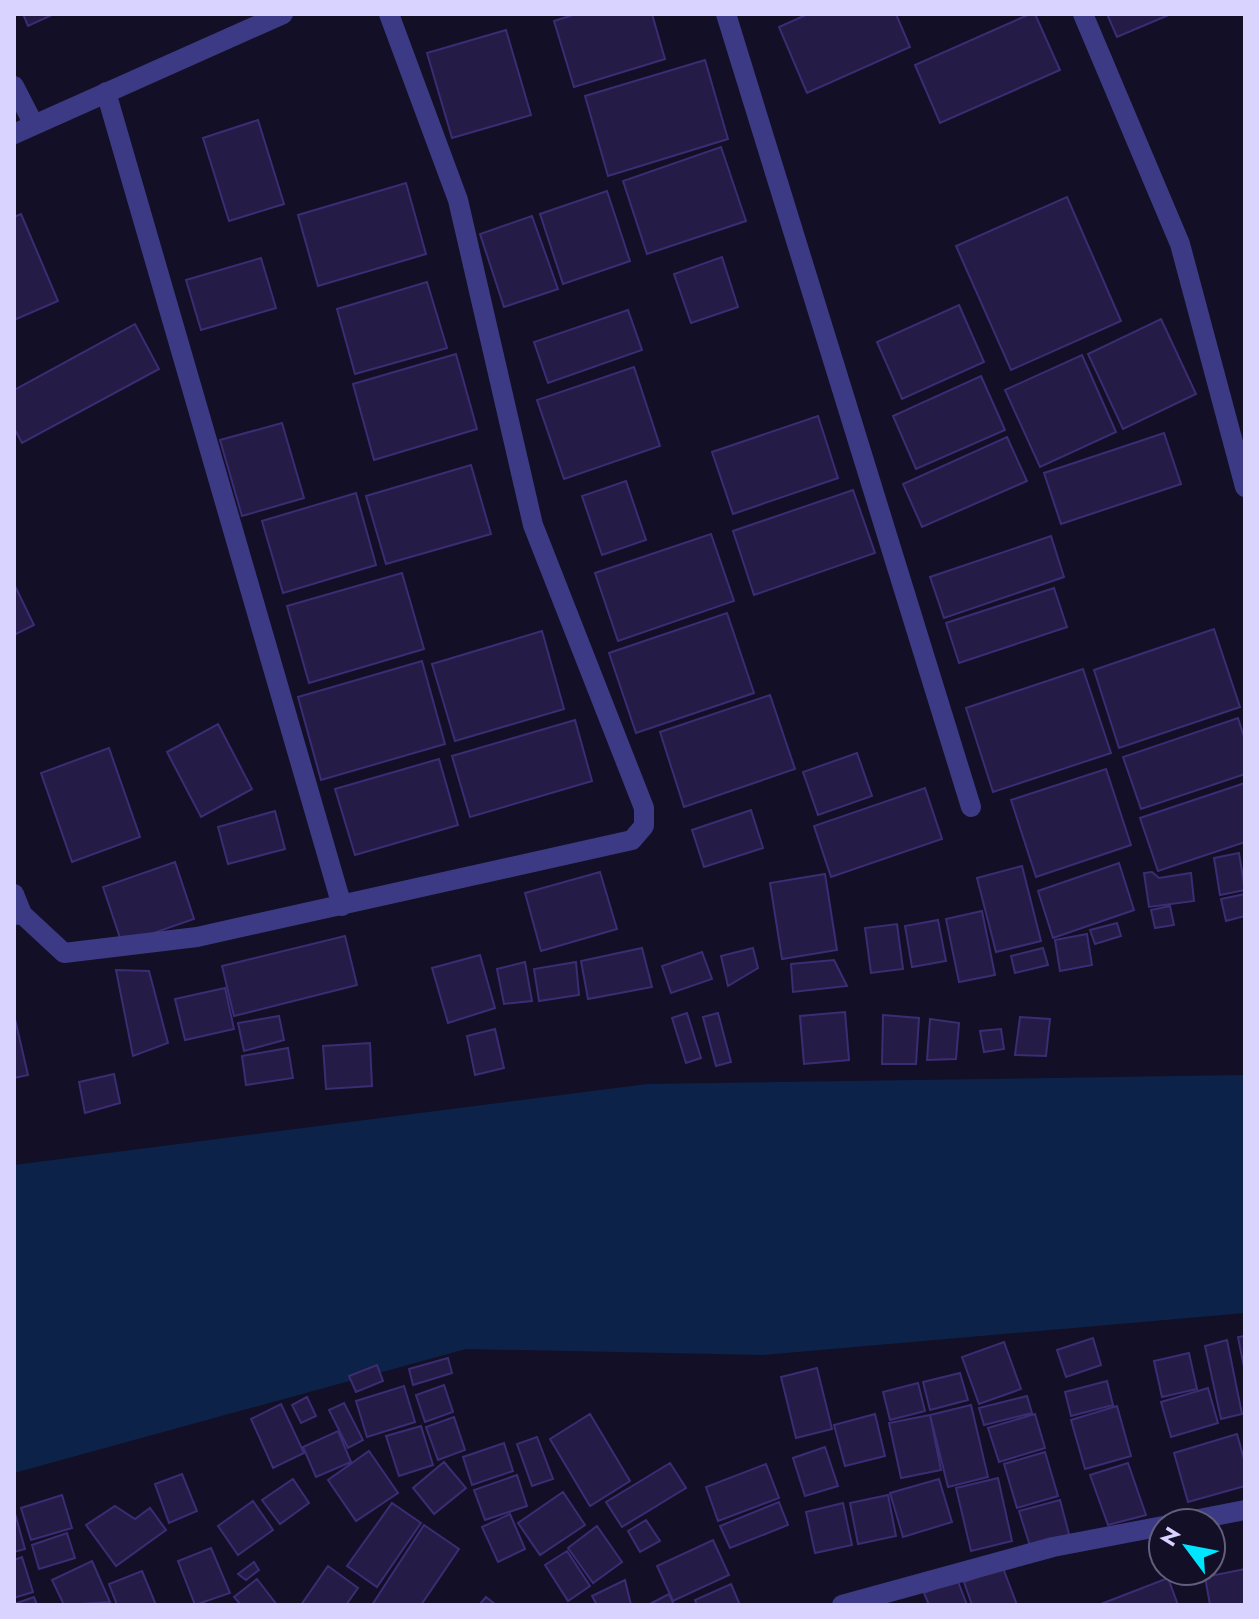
<svg xmlns="http://www.w3.org/2000/svg" width="1259" height="1619" viewBox="0 0 1259 1619" font-family="Jost,sans-serif">
	<rect width="100%" height="100%" fill="#130f26"/>
	<path fill="#0c2248" d="M 1245,1075 L 1245,1313 L 763,1355 L 466,1349 L 14,1473 L 14,1165 L 647,1084 Z"/>
	<path fill="#241b47" stroke="#3b2d73" stroke-width="2" d="M 23,14 L 54,14 L 28,26 Z
		M 576,14 L 652,14 L 665,59 L 574,87 L 554,21 Z
		M 808,14 L 896,14 L 910,47 L 807,93 L 779,27 Z
		M 1030,14 L 1035,14 L 1060,70 L 940,123 L 915,65 Z
		M 1107,14 L 1171,14 L 1117,37 Z
		M 506,30 L 531,115 L 452,138 L 427,53 Z
		M 705,60 L 728,139 L 608,176 L 585,96 Z
		M 258,120 L 284,204 L 229,221 L 203,138 Z
		M 721,147 L 746,221 L 647,254 L 623,181 Z
		M 406,183 L 426,254 L 318,286 L 298,215 Z
		M 607,191 L 630,261 L 563,284 L 540,214 Z
		M 1067,197 L 1121,321 L 1011,370 L 956,246 Z
		M 21,214 L 58,301 L 14,320 L 14,217 Z
		M 532,216 L 558,289 L 504,307 L 480,234 Z
		M 722,257 L 738,307 L 691,323 L 674,274 Z
		M 261,258 L 276,308 L 201,330 L 186,280 Z
		M 427,282 L 447,348 L 355,374 L 337,309 Z
		M 959,305 L 984,362 L 902,399 L 877,342 Z
		M 628,310 L 642,350 L 548,383 L 534,342 Z
		M 1161,319 L 1196,394 L 1123,429 L 1088,354 Z
		M 135,324 L 159,369 L 22,443 L 14,428 L 14,390 Z
		M 456,354 L 477,429 L 374,460 L 353,384 Z
		M 1082,355 L 1116,432 L 1040,467 L 1005,390 Z
		M 634,367 L 660,446 L 564,479 L 537,400 Z
		M 981,376 L 1005,430 L 916,469 L 893,416 Z
		M 818,416 L 838,478 L 733,514 L 712,452 Z
		M 282,423 L 304,498 L 242,516 L 220,440 Z
		M 1164,433 L 1181,484 L 1061,524 L 1044,473 Z
		M 1007,437 L 1027,481 L 922,527 L 903,484 Z
		M 471,465 L 491,534 L 386,564 L 366,496 Z
		M 626,481 L 646,540 L 602,555 L 582,496 Z
		M 853,490 L 875,553 L 754,595 L 733,531 Z
		M 356,493 L 376,565 L 283,593 L 262,521 Z
		M 711,534 L 734,601 L 618,641 L 595,573 Z
		M 1051,536 L 1064,577 L 944,618 L 930,577 Z
		M 402,573 L 424,649 L 309,683 L 287,606 Z
		M 14,584 L 34,625 L 14,635 Z
		M 1054,588 L 1067,627 L 959,663 L 946,623 Z
		M 727,613 L 754,693 L 636,733 L 609,653 Z
		M 1214,629 L 1240,707 L 1119,748 L 1094,670 Z
		M 542,631 L 564,709 L 455,741 L 432,664 Z
		M 422,661 L 445,744 L 321,780 L 298,697 Z
		M 1083,669 L 1111,753 L 993,792 L 966,708 Z
		M 770,695 L 795,769 L 684,807 L 660,732 Z
		M 1238,718 L 1245,740 L 1245,774 L 1141,809 L 1123,757 Z
		M 575,720 L 592,781 L 470,817 L 452,756 Z
		M 218,724 L 252,789 L 201,817 L 167,752 Z
		M 109,748 L 140,837 L 72,862 L 41,773 Z
		M 857,753 L 872,796 L 818,815 L 803,772 Z
		M 439,759 L 458,825 L 355,855 L 335,789 Z
		M 1106,769 L 1131,845 L 1036,877 L 1011,800 Z
		M 1245,783 L 1245,842 L 1158,871 L 1140,818 Z
		M 925,788 L 942,839 L 831,877 L 814,826 Z
		M 751,810 L 763,848 L 704,867 L 692,830 Z
		M 275,811 L 285,849 L 228,864 L 218,827 Z
		M 1239,853 L 1245,890 L 1220,895 L 1214,858 Z
		M 175,862 L 194,919 L 122,944 L 103,887 Z
		M 1119,863 L 1134,910 L 1053,938 L 1038,891 Z
		M 1022,866 L 1041,941 L 996,952 L 977,878 Z
		M 600,872 L 617,929 L 541,951 L 525,893 Z
		M 1152,872 L 1159,878 L 1191,873 L 1194,901 L 1149,907 L 1144,873 Z
		M 825,874 L 837,950 L 782,959 L 770,883 Z
		M 1245,894 L 1245,916 L 1226,921 L 1221,899 Z
		M 1170,906 L 1174,925 L 1155,928 L 1151,910 Z
		M 982,911 L 995,975 L 959,982 L 946,919 Z
		M 938,920 L 946,961 L 912,967 L 905,926 Z
		M 1117,923 L 1121,936 L 1095,944 L 1090,930 Z
		M 897,924 L 903,969 L 871,973 L 865,928 Z
		M 1087,934 L 1092,965 L 1060,971 L 1055,940 Z
		M 345,936 L 357,985 L 234,1016 L 222,966 Z
		M 642,948 L 652,987 L 588,999 L 581,961 Z
		M 753,948 L 758,968 L 728,986 L 721,956 Z
		M 1043,948 L 1048,965 L 1015,973 L 1011,956 Z
		M 702,952 L 712,979 L 671,993 L 662,966 Z
		M 480,955 L 495,1008 L 448,1023 L 432,968 Z
		M 834,960 L 847,986 L 793,992 L 791,964 Z
		M 525,962 L 532,1001 L 504,1004 L 497,969 Z
		M 576,962 L 579,995 L 539,1001 L 534,969 Z
		M 116,970 L 149,971 L 168,1043 L 133,1056 Z
		M 225,988 L 234,1029 L 185,1040 L 175,999 Z
		M 845,1012 L 849,1060 L 804,1064 L 800,1016 Z
		M 687,1013 L 701,1058 L 686,1063 L 672,1018 Z
		M 718,1013 L 731,1062 L 716,1066 L 703,1017 Z
		M 883,1015 L 919,1018 L 916,1064 L 882,1064 Z
		M 279,1016 L 284,1040 L 244,1051 L 238,1023 Z
		M 1020,1017 L 1050,1019 L 1046,1056 L 1015,1055 Z
		M 15,1019 L 28,1075 L 14,1078 L 14,1020 Z
		M 930,1019 L 959,1023 L 956,1059 L 927,1060 Z
		M 495,1029 L 504,1068 L 475,1075 L 467,1036 Z
		M 1001,1029 L 1004,1049 L 984,1052 L 980,1031 Z
		M 370,1043 L 372,1086 L 326,1089 L 323,1046 Z
		M 288,1048 L 293,1078 L 246,1085 L 242,1056 Z
		M 114,1074 L 120,1103 L 85,1113 L 79,1082 Z
		M 1245,1336 L 1245,1372 L 1238,1337 Z
		M 1093,1338 L 1101,1365 L 1066,1377 L 1057,1350 Z
		M 1227,1340 L 1242,1414 L 1221,1419 L 1205,1346 Z
		M 1004,1342 L 1021,1389 L 979,1404 L 962,1357 Z
		M 1189,1353 L 1197,1389 L 1162,1397 L 1154,1361 Z
		M 448,1358 L 452,1373 L 413,1385 L 409,1369 Z
		M 377,1365 L 383,1381 L 356,1392 L 349,1376 Z
		M 817,1368 L 832,1429 L 796,1438 L 781,1377 Z
		M 960,1373 L 968,1400 L 930,1410 L 923,1382 Z
		M 1107,1381 L 1113,1405 L 1071,1416 L 1065,1392 Z
		M 918,1383 L 925,1411 L 890,1420 L 883,1392 Z
		M 444,1385 L 453,1412 L 425,1422 L 416,1395 Z
		M 404,1386 L 415,1422 L 367,1437 L 356,1401 Z
		M 1208,1388 L 1218,1423 L 1171,1437 L 1161,1402 Z
		M 1027,1396 L 1032,1413 L 984,1425 L 979,1408 Z
		M 307,1397 L 316,1416 L 301,1423 L 292,1405 Z
		M 344,1403 L 363,1440 L 348,1448 L 329,1410 Z
		M 281,1404 L 304,1453 L 273,1468 L 251,1419 Z
		M 971,1405 L 988,1477 L 948,1487 L 930,1415 Z
		M 1117,1406 L 1131,1456 L 1085,1469 L 1071,1420 Z
		M 590,1414 L 630,1481 L 590,1506 L 550,1439 Z
		M 875,1414 L 885,1456 L 845,1466 L 834,1425 Z
		M 1035,1414 L 1045,1448 L 999,1462 L 988,1428 Z
		M 930,1415 L 941,1470 L 901,1478 L 889,1423 Z
		M 454,1417 L 465,1450 L 438,1460 L 426,1427 Z
		M 421,1426 L 433,1465 L 399,1476 L 386,1436 Z
		M 338,1431 L 351,1462 L 316,1477 L 303,1447 Z
		M 1237,1434 L 1245,1463 L 1245,1486 L 1188,1502 L 1174,1453 Z
		M 537,1437 L 553,1479 L 532,1486 L 517,1444 Z
		M 504,1443 L 513,1471 L 472,1485 L 463,1457 Z
		M 825,1447 L 838,1486 L 805,1496 L 793,1458 Z
		M 369,1451 L 398,1493 L 356,1521 L 328,1480 Z
		M 1045,1452 L 1058,1496 L 1017,1508 L 1004,1464 Z
		M 444,1462 L 466,1488 L 434,1514 L 413,1488 Z
		M 670,1463 L 686,1488 L 622,1527 L 606,1502 Z
		M 1128,1463 L 1146,1515 L 1108,1525 L 1090,1475 Z
		M 766,1464 L 779,1498 L 718,1521 L 706,1487 Z
		M 182,1474 L 197,1511 L 169,1523 L 155,1484 Z
		M 517,1475 L 527,1506 L 485,1520 L 474,1490 Z
		M 998,1478 L 1012,1541 L 971,1551 L 956,1488 Z
		M 293,1479 L 309,1503 L 280,1524 L 262,1500 Z
		M 939,1479 L 952,1522 L 903,1537 L 890,1493 Z
		M 563,1492 L 585,1525 L 540,1555 L 518,1523 Z
		M 62,1495 L 72,1528 L 31,1540 L 21,1508 Z
		M 888,1495 L 896,1536 L 858,1544 L 850,1503 Z
		M 1060,1500 L 1070,1538 L 1031,1549 L 1019,1511 Z
		M 253,1501 L 273,1530 L 238,1555 L 218,1526 Z
		M 779,1502 L 788,1525 L 730,1548 L 720,1526 Z
		M 392,1503 L 421,1523 L 377,1587 L 347,1566 Z
		M 843,1503 L 852,1545 L 815,1553 L 806,1512 Z
		M 115,1506 L 135,1519 L 150,1508 L 166,1530 L 116,1566 L 86,1525 Z
		M 14,1510 L 25,1549 L 14,1552 Z
		M 510,1514 L 525,1549 L 498,1562 L 482,1527 Z
		M 646,1520 L 660,1541 L 640,1552 L 628,1531 Z
		M 424,1525 L 459,1549 L 421,1605 L 372,1605 Z
		M 597,1526 L 622,1562 L 593,1583 L 568,1548 Z
		M 67,1533 L 75,1558 L 39,1569 L 32,1545 Z
		M 713,1540 L 729,1575 L 673,1601 L 657,1566 Z
		M 211,1548 L 230,1593 L 195,1605 L 178,1561 Z
		M 567,1551 L 590,1586 L 568,1601 L 545,1565 Z
		M 22,1557 L 33,1592 L 14,1598 L 14,1560 Z
		M 92,1561 L 110,1602 L 64,1605 L 52,1580 Z
		M 254,1562 L 259,1570 L 246,1580 L 238,1574 Z
		M 328,1566 L 358,1588 L 346,1605 L 301,1605 Z
		M 1003,1568 L 1017,1605 L 972,1605 L 964,1582 Z
		M 1245,1569 L 1245,1605 L 1210,1605 L 1205,1577 Z
		M 142,1571 L 156,1605 L 117,1605 L 109,1584 Z
		M 1168,1578 L 1178,1605 L 1102,1605 L 1101,1604 Z
		M 257,1579 L 277,1605 L 241,1605 L 234,1597 Z
		M 957,1579 L 967,1605 L 929,1605 L 924,1593 Z
		M 625,1580 L 631,1605 L 597,1605 L 592,1596 Z
		M 731,1584 L 740,1605 L 697,1605 L 695,1600 Z
		M 669,1594 L 674,1605 L 648,1605 Z
		M 34,1597 L 37,1605 L 14,1605 L 14,1604 Z
		M 486,1597 L 496,1605 L 479,1605 Z"/>
	<g fill="none" stroke-linecap="round" stroke-linejoin="round">
		<path stroke="#3d3a85" stroke-width="20" d="M 726,14 L 971,807
			M 1083,14 L 1180,244 L 1245,487
			M 14,86 L 34,125
			M 106,92 L 342,906
			M 14,134 L 283,14
			M 14,894 L 22,914
			M 14,915 L 22,914 L 64,953 L 197,937 L 632,840 L 644,826 L 644,808 L 533,525 L 458,200 L 389,14
			M 1178,1523 L 1245,1510
			M 842,1605 L 1053,1547 L 1163,1526"/>
	</g>
	<rect width="1259" height="1619" fill="none" stroke="#d9d4ff" stroke-width="32"/>
	<g transform="translate(1187 1547) rotate(302)"><circle r="38" fill="#130f26" stroke="#625e7d" stroke-width="2"/>
	<path d="M0-6L14 30L0 20L-14 30Z" fill="#00e5ff"/>
	<text y="-12" font-size="22" font-weight="bold" text-anchor="middle" fill="#d9d4ff">N</text>
	</g>
</svg>
